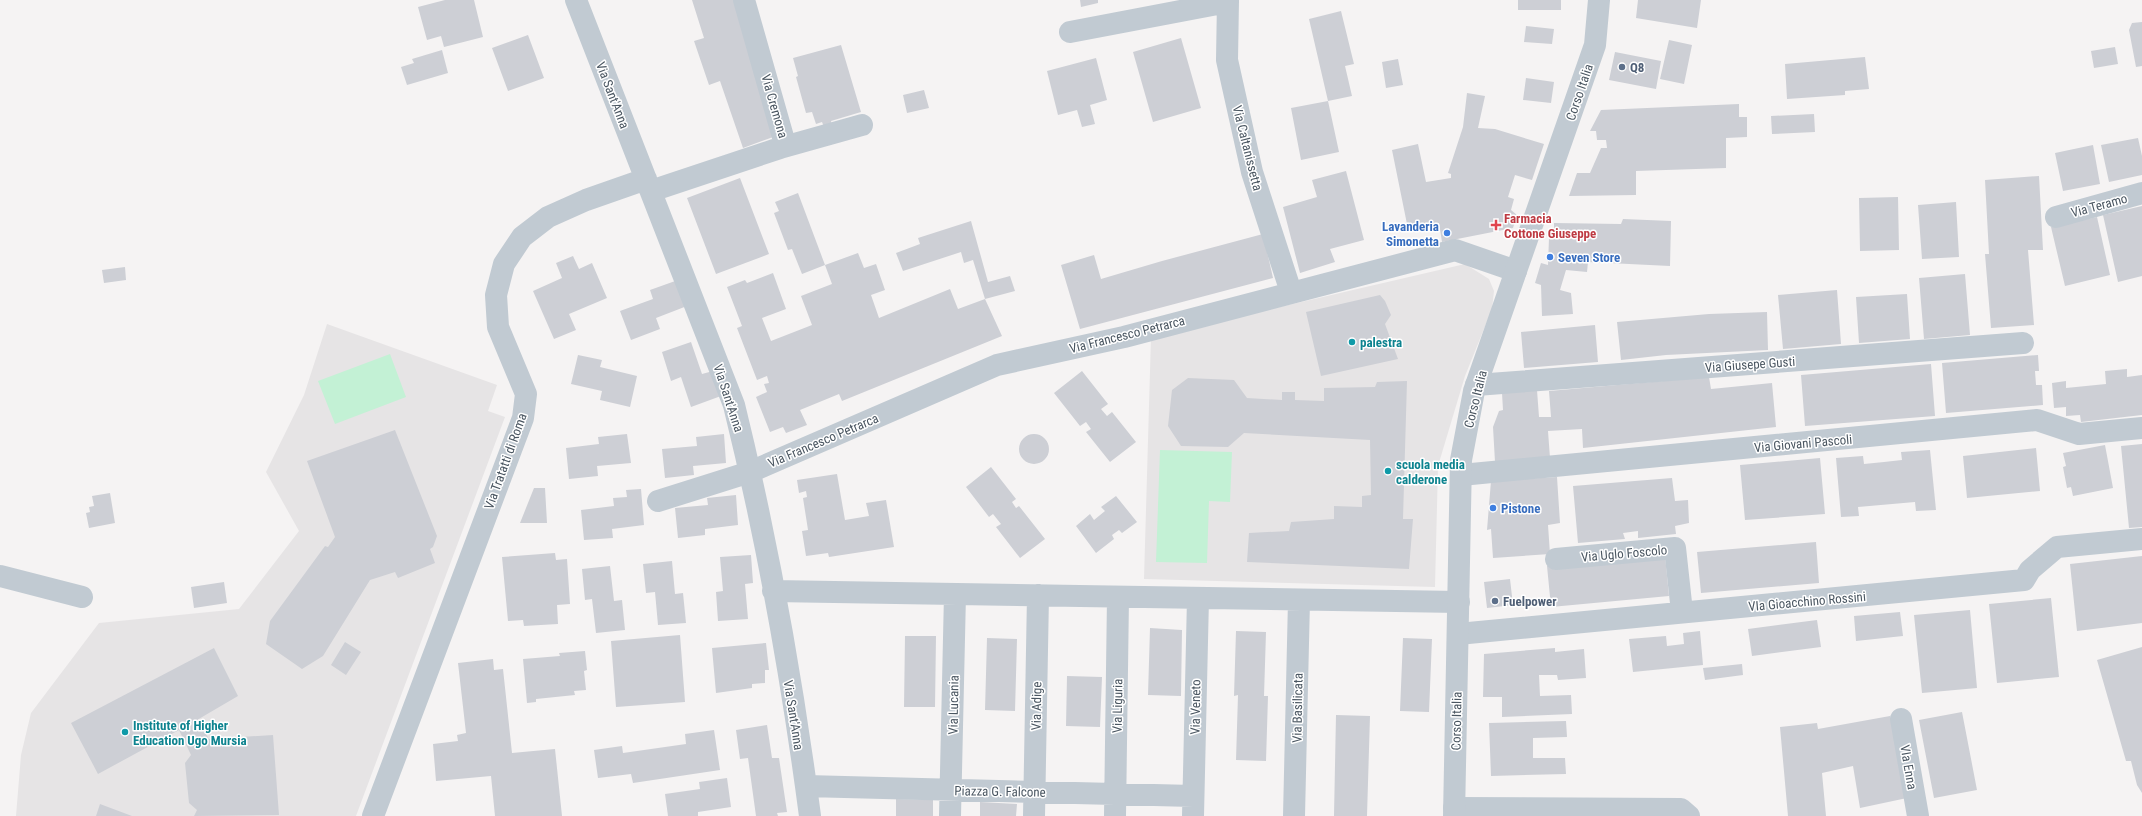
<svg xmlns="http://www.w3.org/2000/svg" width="2142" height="816" viewBox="0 0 2142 816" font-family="'Roboto Condensed',sans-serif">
	<rect width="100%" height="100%" fill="#f5f3f3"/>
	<path fill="#e6e4e5" d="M 1465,264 L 1489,279 L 1494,291 L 1492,309 L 1465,376 L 1438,466 L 1435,587 L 1144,579 L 1151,337 Z
		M 327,324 L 497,385 L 488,411 L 505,417 L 356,816 L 16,816 L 21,755 L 31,713 L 99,623 L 239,609 L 299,531 L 266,472 L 304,395 Z"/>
	<path fill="#c3f1d5" d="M 390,354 L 406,397 L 335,424 L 318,381 Z
		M 1160,450 L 1232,452 L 1230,502 L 1209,501 L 1207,563 L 1156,562 Z"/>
	<path fill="#cdcfd5" d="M 445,0 L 474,0 L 483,37 L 444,47 L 441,36 L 427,40 L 418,7 Z
		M 692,0 L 734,0 L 776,136 L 743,148 L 720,81 L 709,85 L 694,41 L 704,38 Z
		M 1080,0 L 1098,0 L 1098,3 L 1081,7 Z
		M 1518,0 L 1561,0 L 1561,10 L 1518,10 Z
		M 1638,0 L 1701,0 L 1697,28 L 1636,18 Z
		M 1341,11 L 1354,64 L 1345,66 L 1352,96 L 1328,101 L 1309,19 Z
		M 2142,22 L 2142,66 L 2136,67 L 2129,30 L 2132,23 Z
		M 1526,26 L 1554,29 L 1552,44 L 1524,42 Z
		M 528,35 L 544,78 L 508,91 L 492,48 Z
		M 1181,38 L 1201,108 L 1153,122 L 1133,52 Z
		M 1669,40 L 1692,45 L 1684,84 L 1660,79 Z
		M 841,45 L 861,112 L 831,121 L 832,125 L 824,127 L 822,122 L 816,124 L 812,112 L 806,113 L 796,77 L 798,76 L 793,58 Z
		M 2115,47 L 2118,64 L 2094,68 L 2091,51 Z
		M 442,50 L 448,73 L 407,85 L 401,67 L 414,63 L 412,59 Z
		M 1615,52 L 1661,61 L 1656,89 L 1609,80 Z
		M 1865,57 L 1869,89 L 1845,91 L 1845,95 L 1787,99 L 1785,64 Z
		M 1096,58 L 1107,100 L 1090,105 L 1095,124 L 1082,127 L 1077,110 L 1058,115 L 1047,71 Z
		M 1398,59 L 1403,85 L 1386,88 L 1382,62 Z
		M 1526,78 L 1554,82 L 1551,103 L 1523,100 Z
		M 924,90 L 929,108 L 907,113 L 903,95 Z
		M 1467,93 L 1485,96 L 1478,128 L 1495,129 L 1544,144 L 1532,180 L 1515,175 L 1508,197 L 1514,199 L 1511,210 L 1517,215 L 1513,228 L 1442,242 L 1439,223 L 1408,229 L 1392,150 L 1418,144 L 1426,182 L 1451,178 L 1451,174 L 1448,173 L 1463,127 Z
		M 1328,101 L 1339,152 L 1301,160 L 1291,108 Z
		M 1739,104 L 1739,117 L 1747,117 L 1747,137 L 1726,138 L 1726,168 L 1636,171 L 1636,195 L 1569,196 L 1577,173 L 1590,173 L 1601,148 L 1607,148 L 1606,140 L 1597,140 L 1596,131 L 1590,131 L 1601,110 Z
		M 1814,114 L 1815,132 L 1772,134 L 1771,116 Z
		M 2138,138 L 2142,156 L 2142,175 L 2109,182 L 2101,145 Z
		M 2093,145 L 2100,184 L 2063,191 L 2055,153 Z
		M 1346,171 L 1364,240 L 1330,249 L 1335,262 L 1300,273 L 1283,207 L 1317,197 L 1312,180 Z
		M 2039,176 L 2043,250 L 2028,250 L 2034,325 L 1991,328 L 1985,254 L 1989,254 L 1985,180 Z
		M 740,178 L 769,254 L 716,274 L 687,198 Z
		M 798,193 L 825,265 L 802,274 L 792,249 L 788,250 L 774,213 L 779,211 L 775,202 Z
		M 1898,197 L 1899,250 L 1860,251 L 1859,198 Z
		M 1956,202 L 1959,257 L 1922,259 L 1918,205 Z
		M 2142,206 L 2142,276 L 2118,282 L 2103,215 Z
		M 2097,217 L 2110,275 L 2065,286 L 2051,227 Z
		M 1623,219 L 1671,221 L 1670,266 L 1588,262 L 1587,272 L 1566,270 L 1560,290 L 1571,293 L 1573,314 L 1542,316 L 1541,285 L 1535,283 L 1541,263 L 1548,265 L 1549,238 L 1554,238 L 1554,223 L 1621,224 Z
		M 971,221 L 988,282 L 1010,276 L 1015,291 L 985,299 L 973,260 L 964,263 L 961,252 L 903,271 L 896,253 L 920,244 L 918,238 Z
		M 1263,234 L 1273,278 L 1080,329 L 1061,265 L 1094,255 L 1101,279 L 1162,261 Z
		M 858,253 L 864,268 L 876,264 L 885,290 L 871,295 L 879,318 L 950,289 L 958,309 L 985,299 L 1002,336 L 842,401 L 839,394 L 800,410 L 807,425 L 786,433 L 783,427 L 770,432 L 756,397 L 767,392 L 764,384 L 769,383 L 767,376 L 757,380 L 737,328 L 742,326 L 727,287 L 745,280 L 747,283 L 773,273 L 786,309 L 762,318 L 771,341 L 812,325 L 801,296 L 832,284 L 825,265 Z
		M 573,256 L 579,269 L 592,263 L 607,298 L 569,314 L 576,330 L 554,339 L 533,291 L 562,278 L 556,263 Z
		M 125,267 L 126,280 L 104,283 L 102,270 Z
		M 1965,274 L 1970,335 L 1924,339 L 1919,278 Z
		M 678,280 L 687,306 L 656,318 L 660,329 L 631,340 L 620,311 L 653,299 L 650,290 Z
		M 1837,290 L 1841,344 L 1783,349 L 1778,295 Z
		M 1907,294 L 1910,339 L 1859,343 L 1856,297 Z
		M 1380,295 L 1385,301 L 1391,315 L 1385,324 L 1398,359 L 1321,376 L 1306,312 Z
		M 1767,312 L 1768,350 L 1666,355 L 1621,360 L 1617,322 L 1709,314 Z
		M 1595,325 L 1598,362 L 1524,368 L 1521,332 Z
		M 691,342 L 702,374 L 713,371 L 721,396 L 691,407 L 681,377 L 671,381 L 662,352 Z
		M 578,355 L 602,360 L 600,367 L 637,376 L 630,407 L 600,400 L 602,391 L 571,384 Z
		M 2038,355 L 2039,371 L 2035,371 L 2036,385 L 2042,385 L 2043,405 L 1946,413 L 1942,363 Z
		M 1931,364 L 1935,416 L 1805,426 L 1801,375 Z
		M 2127,369 L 2127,377 L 2142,375 L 2142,415 L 2081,422 L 2080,415 L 2066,416 L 2066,407 L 2054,408 L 2052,383 L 2066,381 L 2066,388 L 2106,384 L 2105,371 Z
		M 1082,371 L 1108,404 L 1101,409 L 1107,416 L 1112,412 L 1136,442 L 1110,462 L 1086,432 L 1091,429 L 1086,422 L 1080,426 L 1054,393 Z
		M 1709,377 L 1711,389 L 1772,383 L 1776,427 L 1583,448 L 1582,429 L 1548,431 L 1550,458 L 1495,462 L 1493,427 L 1499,411 L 1503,410 L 1502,393 L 1537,390 L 1539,417 L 1551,417 L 1549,391 Z
		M 1188,378 L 1234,380 L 1247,398 L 1282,400 L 1282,392 L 1295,392 L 1295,400 L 1324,401 L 1324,388 L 1375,387 L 1377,382 L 1407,381 L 1403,519 L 1413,519 L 1409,569 L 1247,562 L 1249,533 L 1289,531 L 1291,522 L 1334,519 L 1334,506 L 1362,507 L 1362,496 L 1371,495 L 1370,440 L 1244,433 L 1228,447 L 1181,446 L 1168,426 L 1172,390 Z
		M 395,430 L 437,536 L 433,547 L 430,549 L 435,563 L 398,578 L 395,572 L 370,580 L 323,656 L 302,669 L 266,644 L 270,621 L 325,546 L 328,547 L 335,537 L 307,461 Z
		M1019 449a15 15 0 1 1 30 0a15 15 0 1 1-30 0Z
		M 627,434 L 631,463 L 597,466 L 598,476 L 569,479 L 566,448 L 599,444 L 598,437 Z
		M 724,434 L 726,463 L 693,466 L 694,475 L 665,478 L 662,449 L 697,446 L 696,437 Z
		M 2142,444 L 2142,527 L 2129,528 L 2121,446 Z
		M 2105,445 L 2113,488 L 2073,496 L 2071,487 L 2067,488 L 2063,467 L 2066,466 L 2063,453 Z
		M 2036,448 L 2040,491 L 1967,498 L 1963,456 Z
		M 1930,450 L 1936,510 L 1916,511 L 1915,502 L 1858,507 L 1859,516 L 1841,517 L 1836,458 L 1863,456 L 1864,464 L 1884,462 L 1902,460 L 1901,452 Z
		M 1820,458 L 1825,514 L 1745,520 L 1740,465 Z
		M 991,467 L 1016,499 L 1012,502 L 1016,508 L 1019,506 L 1045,539 L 1020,558 L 996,527 L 1001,524 L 993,514 L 989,517 L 966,487 Z
		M 837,474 L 845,520 L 869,516 L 866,503 L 886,500 L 894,547 L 829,557 L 828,553 L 806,556 L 802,531 L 808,530 L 803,498 L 807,497 L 806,491 L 799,493 L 797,480 Z
		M 1557,477 L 1560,523 L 1548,525 L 1550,554 L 1493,558 L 1491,529 L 1487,530 L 1491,481 Z
		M 1672,478 L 1675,501 L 1688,500 L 1689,523 L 1675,526 L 1676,534 L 1638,538 L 1638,531 L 1623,533 L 1625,539 L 1578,543 L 1573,486 Z
		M 534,488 L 545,488 L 547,523 L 520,523 Z
		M 641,489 L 644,525 L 612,529 L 613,538 L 584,540 L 581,510 L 614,506 L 613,498 L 627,497 L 626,490 Z
		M 110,493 L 115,523 L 89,528 L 86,513 L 90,512 L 89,507 L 94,506 L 92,496 Z
		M 736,495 L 738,525 L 705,529 L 705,535 L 678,538 L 675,508 L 708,505 L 707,498 Z
		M 1116,496 L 1137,522 L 1122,533 L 1119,530 L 1112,535 L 1114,539 L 1096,553 L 1076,526 L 1090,514 L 1094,520 L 1105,511 L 1101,507 Z
		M 1816,542 L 1819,583 L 1701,593 L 1697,552 Z
		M 555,553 L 556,560 L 567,559 L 570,604 L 557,605 L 558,624 L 524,626 L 523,620 L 508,621 L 502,557 Z
		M 751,555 L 753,583 L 745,584 L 748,619 L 718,621 L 716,592 L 723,591 L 720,557 Z
		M 1665,555 L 1669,596 L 1551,607 L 1547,566 Z
		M 2142,556 L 2142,623 L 2077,631 L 2070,564 Z
		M 672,561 L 675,594 L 683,593 L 686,623 L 658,625 L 655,592 L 646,593 L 643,564 Z
		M 610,566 L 614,601 L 622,600 L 625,630 L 596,633 L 592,599 L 585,600 L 582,569 Z
		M 1510,579 L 1513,605 L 1487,608 L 1484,582 Z
		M 224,582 L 227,603 L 194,608 L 191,587 Z
		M 2051,598 L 2059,677 L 1997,683 L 1989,604 Z
		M 1970,610 L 1977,688 L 1922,693 L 1914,615 Z
		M 1900,612 L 1903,636 L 1856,641 L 1854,616 Z
		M 1817,620 L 1821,647 L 1752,656 L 1748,629 Z
		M 1150,628 L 1182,630 L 1181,696 L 1148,695 Z
		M 1236,631 L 1266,632 L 1264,696 L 1268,696 L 1266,761 L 1236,760 L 1238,695 L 1234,696 Z
		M 1700,631 L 1703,665 L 1633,672 L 1629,639 L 1666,636 L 1667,646 L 1684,644 L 1683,633 Z
		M 680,635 L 685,702 L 616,707 L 611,641 Z
		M 905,636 L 936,636 L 935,707 L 904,707 Z
		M 987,638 L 1017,639 L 1015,711 L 985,710 Z
		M 1403,638 L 1432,639 L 1429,712 L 1400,711 Z
		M 345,642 L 361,652 L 346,675 L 331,665 Z
		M 766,643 L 769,670 L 765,670 L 765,683 L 752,684 L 752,688 L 716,693 L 712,648 Z
		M 2142,647 L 2142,793 L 2137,785 L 2131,761 L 2126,761 L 2097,660 Z
		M 214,648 L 238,696 L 197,720 L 209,739 L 273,735 L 279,815 L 194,816 L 197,810 L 189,803 L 185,763 L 191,755 L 179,730 L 98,774 L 71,723 Z
		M 1555,648 L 1555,652 L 1584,649 L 1586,678 L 1558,680 L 1557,675 L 1539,675 L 1540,696 L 1571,695 L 1572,714 L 1502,717 L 1502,697 L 1483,697 L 1484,654 Z
		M 585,651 L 587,670 L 584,671 L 586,690 L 574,691 L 575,695 L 536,699 L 536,702 L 527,703 L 523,659 L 560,656 L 559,653 Z
		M 493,659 L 494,670 L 503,669 L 512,753 L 555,749 L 562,816 L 495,816 L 491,776 L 436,781 L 433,744 L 458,741 L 457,735 L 466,733 L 458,663 Z
		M 1742,664 L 1743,675 L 1705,680 L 1703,668 Z
		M 1067,676 L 1102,677 L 1100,727 L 1066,726 Z
		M 1962,712 L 1977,790 L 1934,798 L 1919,720 Z
		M 1336,715 L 1370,716 L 1367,816 L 1334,816 Z
		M 1890,716 L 1907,798 L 1860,808 L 1853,766 L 1822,773 L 1826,816 L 1788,816 L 1780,727 L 1817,723 L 1818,729 Z
		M 1566,721 L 1567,737 L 1533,738 L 1533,758 L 1565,758 L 1566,774 L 1491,776 L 1489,723 Z
		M 767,725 L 772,758 L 779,758 L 787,812 L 777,813 L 778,816 L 756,816 L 748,758 L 740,759 L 736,730 Z
		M 714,730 L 720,770 L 633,783 L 631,774 L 598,778 L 594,750 L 622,746 L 623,753 L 686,744 L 685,734 Z
		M 727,778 L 731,807 L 698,812 L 698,816 L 668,816 L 665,794 L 700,789 L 699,782 Z
		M 896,799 L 933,800 L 933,816 L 896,816 Z
		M 980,802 L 1017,804 L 1016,816 L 980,816 Z
		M 100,804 L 132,816 L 96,816 Z"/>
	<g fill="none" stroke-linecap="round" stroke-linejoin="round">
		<path stroke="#c1cad2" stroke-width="22" d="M 576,0 L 734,405 C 767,539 792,679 810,816
			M 1228,0 L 1227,60 L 1252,172 L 1291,292
			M 1070,32 L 1228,2
			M 780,148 L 862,125
			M 651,191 L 780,148 L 785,144 L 744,0
			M 2056,217 L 2142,193
			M 1476,385 L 2023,343
			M 1461,475 L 2037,420 L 2079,434 L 2142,428
			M 658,501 L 750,472 L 997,365 L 1124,337 L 1455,250 L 1516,271
			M 1556,559 L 1675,548 L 1682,612
			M 0,576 L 82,597
			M 773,591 L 1459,602
			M 1458,634 L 2024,580 L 2030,570 L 2057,547 L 2142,539
			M 1901,719 L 1918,816
			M 806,786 L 1193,796
			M 1454,808 L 1681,809 L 1689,816
			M 373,816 L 523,418 L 526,394 L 498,327 L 496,295 L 504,264 L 522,237 L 548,217 L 586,200 L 646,179
			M 950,816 L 955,594
			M 1034,816 L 1038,595
			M 1115,816 L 1118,597
			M 1193,816 L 1198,598
			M 1294,816 L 1299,600"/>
		<path stroke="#c1cad2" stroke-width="22" d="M 1454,816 L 1461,460 L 1474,391 L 1595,45 L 1599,0"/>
	</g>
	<g fill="#5c6f8a" stroke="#fff" stroke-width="1.5">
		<circle cx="1622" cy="67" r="4"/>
		<circle cx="1495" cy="601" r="4"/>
	</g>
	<path fill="#e0444e" stroke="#fff" stroke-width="1.5" d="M1494 219h4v4h4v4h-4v4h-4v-4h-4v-4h4z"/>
	<g fill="#3f7fe0" stroke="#fff" stroke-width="1.5">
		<circle cx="1447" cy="233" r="4"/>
		<circle cx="1550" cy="257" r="4"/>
		<circle cx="1493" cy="508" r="4"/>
	</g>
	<g fill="#0f9aa8" stroke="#fff" stroke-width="1.5">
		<circle cx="1352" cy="342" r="4"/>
		<circle cx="1388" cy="471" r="4"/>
		<circle cx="125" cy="732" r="4"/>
	</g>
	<g text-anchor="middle" stroke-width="3" stroke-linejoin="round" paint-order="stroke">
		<g font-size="13" font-weight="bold" fill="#4e5e75" stroke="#fff" text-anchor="start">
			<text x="1630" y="72">Q8</text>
			<text x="1503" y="606">Fuelpower</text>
		</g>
		<g font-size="13" fill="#4a5661" stroke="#fff">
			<text transform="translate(1579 92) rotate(-71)" y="5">Corso Italia</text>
			<text transform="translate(613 95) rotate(69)" y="5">Via Sant'Anna</text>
			<text transform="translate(775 106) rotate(74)" y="5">Via Cremona</text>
			<text transform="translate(1248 148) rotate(76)" y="5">Via Caltanissetta</text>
			<text transform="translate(2099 205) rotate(-15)" y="5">Via Teramo</text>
			<text transform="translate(1127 334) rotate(-14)" y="5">Via Francesco Petrarca</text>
			<text transform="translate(1750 364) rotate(-4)" y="5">Via Giusepe Gusti</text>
			<text transform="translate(729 398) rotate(72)" y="5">Via Sant'Anna</text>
			<text transform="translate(1475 399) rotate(-76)" y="5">Corso Italia</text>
			<text transform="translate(823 440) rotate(-23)" y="5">Via Francesco Petrarca</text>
			<text transform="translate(1803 443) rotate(-5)" y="5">Via Giovani Pascoli</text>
			<text transform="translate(505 461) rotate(-70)" y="5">Via Tratatti di Roma</text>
			<text transform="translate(1624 553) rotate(-5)" y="5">Via Uglo Foscolo</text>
			<text transform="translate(1807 601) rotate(-5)" y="5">VIa Gioacchino Rossini</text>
			<text transform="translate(953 705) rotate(-89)" y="5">Via Lucania</text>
			<text transform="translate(1036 706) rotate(-89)" y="5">Via Adige</text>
			<text transform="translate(1117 706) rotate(-89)" y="5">Via Liguria</text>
			<text transform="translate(1195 707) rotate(-89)" y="5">Via Veneto</text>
			<text transform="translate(1297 708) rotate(-89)" y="5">Via Basilicata</text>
			<text transform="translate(794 715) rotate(81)" y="5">Via Sant'Anna</text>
			<text transform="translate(1456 721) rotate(-89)" y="5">Corso Italia</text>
			<text transform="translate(1909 767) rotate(80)" y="5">VIa Enna</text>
			<text transform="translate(1000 791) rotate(1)" y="5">Piazza G. Falcone</text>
		</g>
		<g font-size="13" font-weight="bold" fill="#be3a42" stroke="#fff" text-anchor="start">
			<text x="1504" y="223">Farmacia<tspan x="1504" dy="15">Cottone Giuseppe</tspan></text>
		</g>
		<g font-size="13" font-weight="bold" fill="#366cbe" stroke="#fff" text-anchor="start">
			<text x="1439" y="231" text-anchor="end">Lavanderia<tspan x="1439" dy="15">Simonetta</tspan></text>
			<text x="1558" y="262">Seven Store</text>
			<text x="1501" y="513">Pistone</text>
		</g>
		<g font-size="13" font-weight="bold" fill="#0d838f" stroke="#fff" text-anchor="start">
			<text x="1360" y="347">palestra</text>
			<text x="1396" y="469">scuola media<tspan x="1396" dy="15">calderone</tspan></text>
			<text x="133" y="730">Institute of Higher<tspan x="133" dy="15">Education Ugo Mursia</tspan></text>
		</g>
	</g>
</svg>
